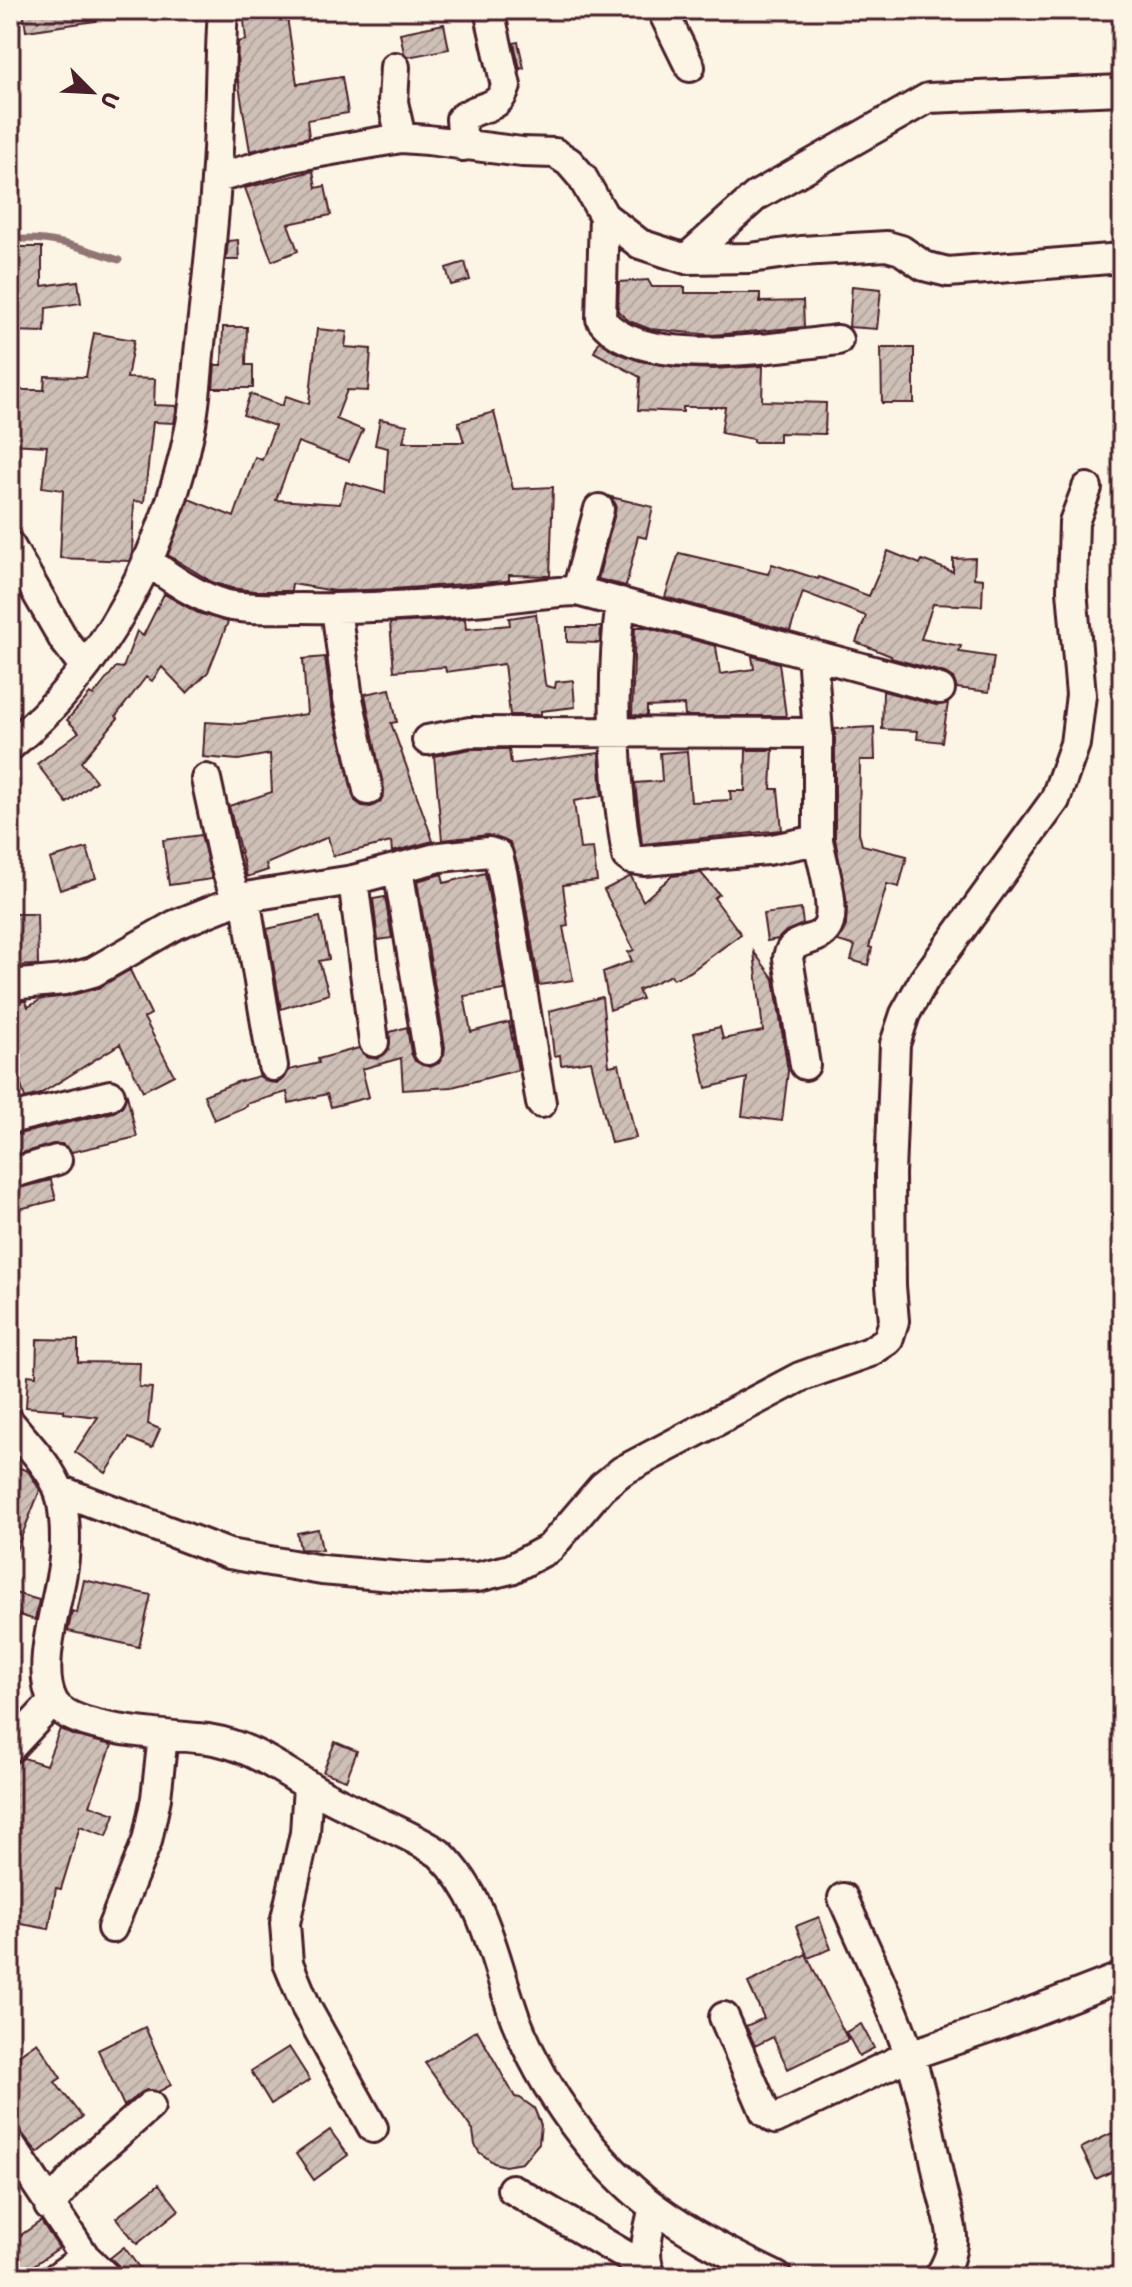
<svg xmlns="http://www.w3.org/2000/svg" width="1132" height="2287" viewBox="0 0 1132 2287" font-family="'Shantell Sans',sans-serif">
	<defs>
		<pattern id="building-hatch" width="6" height="6" patternUnits="userSpaceOnUse" patternTransform="scale(2)"><rect width="6" height="6" fill="#cfc0b7"/><path d="M-1 1l2-2M0 6l6-6M5 7l2-2" fill="none" stroke="#b3a59e"/></pattern>
	</defs>
	<rect width="100%" height="100%" fill="#fcf5e5"/>
	<filter id="ink" filterUnits="userSpaceOnUse"><feTurbulence type="fractalNoise" baseFrequency=".0125" numOctaves="2"/><feDisplacementMap in="SourceGraphic" scale="16" xChannelSelector="R" yChannelSelector="G"/><feConvolveMatrix kernelMatrix="1 2 1 2 8 2 1 2 1" color-interpolation-filters="sRGB"/></filter>
	<g filter="url(#ink)">
		<g fill="none" stroke-linecap="round" stroke-linejoin="round">
			<path stroke="#917474" stroke-width="7" d="M 10,240 C 48,235 83,248 119,260"/>
		</g>
		<path fill="url(#building-hatch)" stroke="#4a1f2b" stroke-width="2" d="M 23,10 L 95,10 L 96,21 L 26,31 Z
			M 243,10 L 286,10 L 297,84 L 342,77 L 348,113 L 307,120 L 309,137 L 250,151 L 237,74 L 238,42 L 246,40 Z
			M 444,24 L 449,49 L 408,57 L 404,53 L 400,33 Z
			M 518,42 L 524,68 L 520,69 L 514,43 Z
			M 313,171 L 316,188 L 325,186 L 331,215 L 288,224 L 298,251 L 272,261 L 245,188 Z
			M 238,240 L 239,260 L 226,260 L 228,241 Z
			M 10,247 L 42,247 L 42,286 L 78,281 L 81,303 L 46,308 L 45,332 L 10,331 Z
			M 465,262 L 470,280 L 451,285 L 446,268 Z
			M 648,280 L 652,287 L 685,287 L 685,293 L 760,293 L 760,302 L 803,301 L 804,327 L 712,335 L 650,329 L 629,321 L 618,311 L 619,282 Z
			M 852,286 L 881,289 L 877,329 L 849,327 Z
			M 223,327 L 247,327 L 246,365 L 253,365 L 253,388 L 213,388 L 215,365 L 222,365 Z
			M 317,329 L 347,332 L 345,347 L 371,349 L 368,391 L 347,390 L 336,419 L 363,430 L 349,461 L 298,442 L 276,500 L 340,504 L 346,482 L 385,493 L 388,448 L 375,445 L 380,419 L 407,425 L 403,442 L 464,442 L 458,422 L 494,412 L 513,489 L 553,487 L 550,576 L 509,575 L 509,580 L 506,581 L 392,589 L 335,591 L 292,584 L 291,591 L 255,591 L 231,588 L 212,582 L 168,555 L 189,499 L 234,517 L 255,457 L 262,460 L 275,426 L 243,415 L 250,394 L 282,406 L 286,396 L 309,404 Z
			M 94,333 L 134,340 L 127,378 L 155,379 L 154,405 L 177,406 L 174,423 L 153,422 L 144,502 L 134,501 L 132,554 L 129,561 L 60,558 L 63,490 L 42,487 L 47,446 L 10,444 L 10,410 L 17,410 L 17,390 L 44,390 L 45,376 L 86,377 Z
			M 600,340 L 613,351 L 640,361 L 675,367 L 713,369 L 763,366 L 762,401 L 826,403 L 825,434 L 779,433 L 779,442 L 753,442 L 753,439 L 721,433 L 725,407 L 683,407 L 683,412 L 638,410 L 640,377 L 594,352 Z
			M 881,348 L 914,348 L 914,403 L 882,403 Z
			M 611,497 L 653,507 L 646,538 L 638,536 L 626,586 L 598,579 L 615,513 L 616,505 Z
			M 888,551 L 920,564 L 922,560 L 953,572 L 953,559 L 975,558 L 974,578 L 983,579 L 982,606 L 933,604 L 921,639 L 961,646 L 959,652 L 994,657 L 989,692 L 957,688 L 953,678 L 945,673 L 891,658 L 891,656 L 856,642 L 866,616 L 803,592 L 790,631 L 665,597 L 679,553 L 768,574 L 772,564 L 818,579 L 819,577 L 869,596 Z
			M 164,594 L 198,613 L 228,622 L 208,672 L 187,693 L 162,667 L 152,681 L 146,677 L 116,716 L 118,718 L 81,762 L 96,781 L 67,803 L 37,764 L 79,732 L 67,720 L 90,694 L 93,696 L 116,667 L 123,668 L 137,631 L 143,636 Z
			M 536,614 L 545,683 L 546,686 L 555,688 L 556,682 L 573,680 L 575,707 L 541,711 L 541,715 L 510,715 L 504,664 L 446,672 L 445,667 L 394,671 L 390,623 L 465,619 L 466,629 L 510,625 L 509,618 Z
			M 567,627 L 601,627 L 600,643 L 567,642 Z
			M 635,627 L 645,627 L 716,646 L 720,674 L 754,669 L 752,656 L 779,663 L 786,716 L 685,716 L 684,705 L 647,707 L 647,716 L 632,715 Z
			M 325,657 L 331,703 L 355,801 L 362,806 L 371,807 L 380,802 L 384,794 L 365,694 L 390,689 L 397,722 L 391,723 L 433,841 L 392,852 L 391,842 L 333,856 L 328,837 L 266,864 L 268,870 L 247,877 L 229,806 L 272,792 L 270,754 L 238,760 L 203,757 L 205,722 L 239,724 L 307,714 L 303,659 Z
			M 883,691 L 936,705 L 948,703 L 942,742 L 917,739 L 918,731 L 882,729 Z
			M 874,727 L 875,760 L 860,760 L 859,833 L 862,845 L 907,856 L 899,887 L 887,884 L 869,947 L 872,948 L 868,965 L 851,960 L 855,946 L 838,941 L 846,926 L 847,904 L 835,838 L 835,729 Z
			M 471,749 L 509,749 L 511,764 L 599,753 L 602,796 L 574,801 L 580,849 L 593,848 L 597,881 L 563,885 L 568,926 L 563,927 L 573,980 L 539,985 L 520,872 L 510,843 L 488,835 L 442,840 L 434,756 Z
			M 746,750 L 773,750 L 771,789 L 778,789 L 782,830 L 642,844 L 635,783 L 662,781 L 660,753 L 687,751 L 691,802 L 731,800 L 730,791 L 745,791 Z
			M 201,835 L 212,879 L 169,885 L 163,840 Z
			M 87,848 L 96,878 L 60,890 L 50,859 Z
			M 485,873 L 505,990 L 464,996 L 471,1032 L 509,1022 L 518,1070 L 452,1087 L 403,1090 L 401,1058 L 362,1069 L 369,1097 L 331,1107 L 327,1094 L 289,1103 L 287,1092 L 246,1104 L 247,1106 L 214,1120 L 204,1095 L 237,1082 L 259,1076 L 268,1082 L 277,1083 L 284,1079 L 289,1070 L 319,1063 L 318,1059 L 359,1048 L 367,1057 L 377,1059 L 389,1049 L 390,1032 L 407,1027 L 411,1053 L 415,1061 L 430,1067 L 439,1063 L 444,1055 L 445,1047 L 417,881 L 442,874 L 444,883 Z
			M 701,873 L 719,894 L 714,898 L 741,934 L 690,972 L 673,979 L 671,975 L 638,990 L 642,999 L 610,1010 L 603,972 L 632,961 L 628,952 L 634,950 L 604,890 L 631,876 L 643,901 L 672,876 Z
			M 385,897 L 392,938 L 378,940 L 373,899 Z
			M 801,909 L 803,924 L 786,931 L 778,939 L 767,941 L 763,914 Z
			M 10,914 L 37,914 L 38,965 L 12,966 L 10,968 Z
			M 320,917 L 329,959 L 319,961 L 329,994 L 281,1009 L 267,929 Z
			M 754,952 L 774,979 L 788,1071 L 782,1121 L 742,1116 L 747,1078 L 706,1088 L 694,1033 L 720,1027 L 723,1039 L 763,1031 Z
			M 130,970 L 151,1014 L 144,1018 L 174,1075 L 143,1091 L 120,1044 L 40,1094 L 25,1098 L 11,1054 L 19,1051 L 10,1029 L 10,1002 L 26,1001 L 28,1007 L 42,999 L 68,996 L 98,988 Z
			M 602,997 L 609,1066 L 619,1064 L 636,1138 L 611,1143 L 591,1061 L 561,1065 L 560,1055 L 554,1056 L 549,1011 Z
			M 127,1095 L 137,1137 L 72,1152 L 62,1144 L 53,1144 L 12,1156 L 10,1136 L 114,1112 L 122,1107 Z
			M 51,1180 L 56,1200 L 15,1210 L 11,1190 Z
			M 37,1339 L 78,1340 L 78,1362 L 140,1363 L 139,1387 L 152,1388 L 148,1424 L 160,1429 L 152,1448 L 129,1438 L 106,1473 L 75,1452 L 98,1417 L 64,1413 L 64,1410 L 26,1407 L 28,1375 L 36,1376 Z
			M 10,1464 L 28,1471 L 40,1490 L 11,1563 Z
			M 318,1529 L 322,1550 L 300,1549 L 297,1533 Z
			M 84,1580 L 151,1595 L 139,1647 L 68,1631 L 72,1611 L 77,1613 Z
			M 15,1593 L 39,1600 L 35,1620 L 10,1612 Z
			M 60,1729 L 75,1736 L 112,1745 L 90,1805 L 115,1814 L 107,1836 L 80,1826 L 61,1889 L 56,1888 L 49,1929 L 10,1922 L 10,1765 L 24,1758 L 46,1765 Z
			M 335,1742 L 357,1751 L 346,1780 L 323,1772 Z
			M 819,1917 L 831,1949 L 808,1958 L 796,1926 Z
			M 806,1954 L 848,2040 L 788,2069 L 773,2037 L 755,2046 L 746,2026 L 764,2018 L 748,1983 Z
			M 861,2024 L 874,2048 L 859,2056 L 846,2032 Z
			M 145,2027 L 171,2085 L 158,2092 L 146,2090 L 124,2106 L 98,2050 Z
			M 477,2030 L 515,2097 L 520,2098 L 534,2108 L 541,2125 L 539,2143 L 522,2163 L 505,2166 L 494,2163 L 479,2152 L 475,2145 L 473,2131 L 425,2063 Z
			M 37,2042 L 61,2078 L 55,2082 L 82,2117 L 38,2153 L 10,2119 L 10,2061 Z
			M 289,2047 L 310,2080 L 271,2104 L 251,2071 Z
			M 330,2130 L 348,2155 L 314,2180 L 296,2154 Z
			M 1112,2133 L 1122,2154 L 1122,2167 L 1096,2179 L 1081,2148 Z
			M 159,2184 L 179,2210 L 137,2244 L 116,2218 Z
			M 41,2221 L 59,2248 L 28,2269 L 34,2277 L 10,2277 L 10,2240 L 11,2242 Z
			M 124,2247 L 146,2277 L 123,2277 L 118,2265 L 110,2258 Z"/>
		<g fill="none" stroke-linecap="round" stroke-linejoin="round">
			<defs>
				<path id="minor" d="M 662,10 L 690,67
					M 395,67 L 393,102 L 401,138
					M 463,146 L 461,119 C 480,103 498,113 506,86 L 489,10
					M 217,178 L 292,157 L 401,138 L 428,140 L 522,152 L 555,153 L 569,162 L 582,177 L 604,216 L 640,244 L 686,259 L 750,258 L 801,251 L 887,246 L 901,250 L 924,266 L 948,272 L 1122,258
					M 604,216 L 601,319 C 639,372 780,346 838,340
					M 686,259 L 756,196 L 928,98 L 1122,90
					M 10,546 L 64,640 L 85,667
					M 147,560 C 171,579 197,597 227,605 C 251,610 277,608 301,608 C 362,609 424,605 485,600 C 516,597 546,592 577,591 L 940,689
					M 577,591 L 599,509
					M 621,602 C 610,683 614,775 627,856 L 631,859 L 644,861 L 767,850 L 818,840 C 822,862 835,902 829,923 C 822,946 791,934 788,958 L 805,1065
					M 336,608 L 348,699 L 368,790
					M 812,654 L 818,733
					M 427,740 L 470,732 L 818,733 L 818,840
					M 10,746 C 105,668 166,548 190,429 C 196,401 197,372 200,344 C 206,290 213,235 216,180 C 221,124 219,67 223,10
					M 206,779 L 224,862 L 236,899
					M 398,869 L 428,1050
					M 353,880 L 374,1042
					M 245,897 L 273,1066
					M 10,985 L 64,980 L 93,972 L 175,925 L 245,897 L 353,880 L 440,857 L 489,852 L 498,855 L 503,876 L 541,1103
					M 10,1119 L 110,1095
					M 10,1174 L 57,1160
					M 10,1423 C 25,1441 52,1469 59,1491 C 65,1510 66,1538 64,1558 C 61,1596 34,1666 53,1701 C 69,1732 175,1735 208,1739 C 247,1745 273,1764 306,1784 C 319,1793 334,1800 348,1807 C 378,1823 412,1835 440,1854 C 486,1899 494,1960 515,2018 C 542,2089 595,2163 655,2208 C 693,2236 735,2256 777,2277
					M 59,1490 L 229,1554 L 322,1570 L 428,1579 L 478,1577 L 511,1569 L 550,1548 L 602,1487 L 622,1471 L 800,1377 L 870,1352 L 888,1340 L 894,1321 L 891,1286 L 890,1174 L 895,1044 L 905,1014 L 924,980 L 1055,800 L 1075,744 L 1081,695 L 1072,590 L 1074,522 L 1087,488
					M 10,1748 L 53,1702
					M 308,1786 L 305,1833 L 285,1923 L 288,1963 L 307,2009 L 373,2128
					M 843,1898 C 866,1951 892,2003 910,2057 C 924,2098 931,2141 940,2183 C 947,2219 964,2241 939,2277
					M 112,1928 L 147,1841 L 156,1798 L 163,1736
					M 724,2017 L 765,2112 L 775,2119 L 910,2055 L 990,2028 L 1122,1977
					M 10,2144 L 85,2257 L 57,2277
					M 512,2189 L 647,2268
					M 49,2206 L 89,2159 L 150,2106
					M 85,2257 L 106,2277
					M 652,2277 C 640,2255 649,2230 654,2207"/>
			</defs>
			<use href="#minor" stroke="#4a1f2b" stroke-width="34"/>
			<use href="#minor" stroke="#fcf5e5" stroke-width="28"/>
		</g>
	</g>
	<rect width="1132" height="2287" fill="none" stroke="#fcf5e5" stroke-width="40"/>
	<rect x="20" y="20" width="1092" height="2247" fill="none" stroke="#4a1f2b" stroke-width="3" filter="url(#ink)"/>
	<g transform="translate(92 92) rotate(114)" stroke="#fcf5e5" stroke-width="6" paint-order="stroke">
	<path d="M0-6L14 30L0 20L-14 30Z" fill="#4a1f2b"/>
	<text y="-12" font-size="22" font-weight="bold" text-anchor="middle" fill="#4a1f2b">U</text>
	</g>
</svg>
